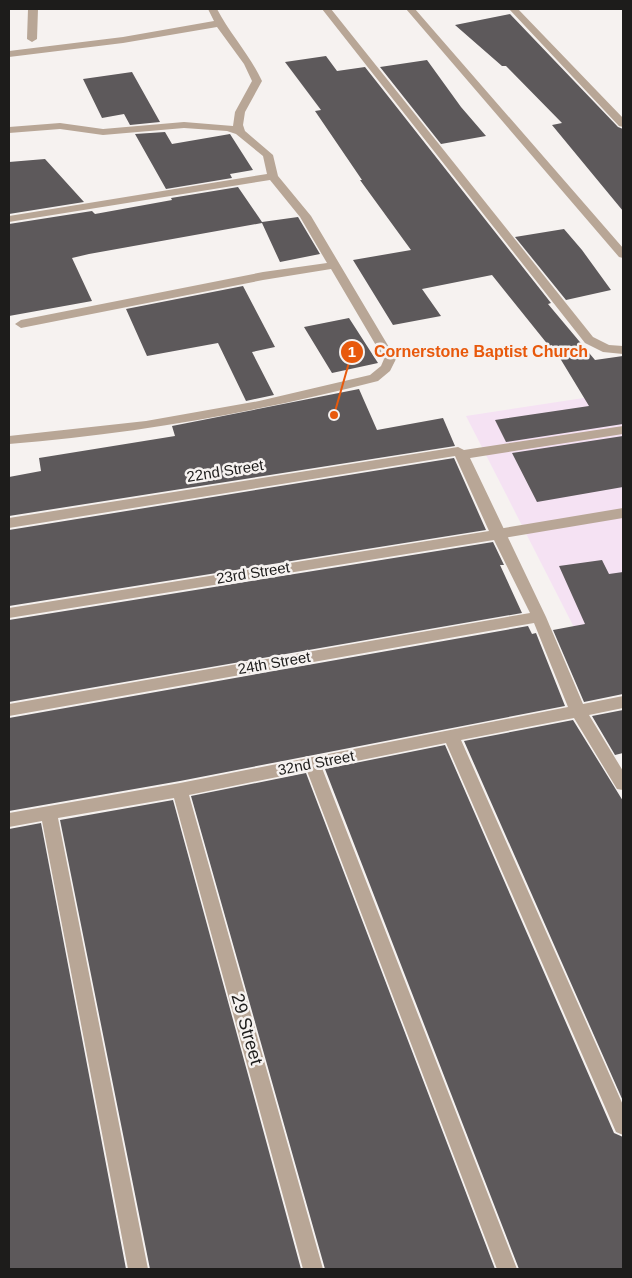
<svg xmlns="http://www.w3.org/2000/svg" width="632" height="1278" viewBox="0 0 632 1278" font-family="Arial,sans-serif">
	<rect width="100%" height="100%" fill="#f6f2f0"/>
	<path fill="#f5e2f3" d="M 623,392 L 623,687 L 606,690 L 466,416 Z"/>
	<path fill="#5d595b" d="M 510,14 L 618,127 L 623,129 L 623,211 L 552,125 L 562,123 L 506,66 L 502,66 L 455,25 Z
		M 326,56 L 337,71 L 365,67 L 551,303 L 548,304 L 595,360 L 623,356 L 623,424 L 506,442 L 495,420 L 589,406 L 552,345 L 549,346 L 492,275 L 422,289 L 441,316 L 393,325 L 353,260 L 411,250 L 360,180 L 362,180 L 315,111 L 321,110 L 285,62 Z
		M 427,60 L 461,107 L 486,136 L 441,144 L 380,67 Z
		M 132,72 L 160,122 L 130,125 L 124,114 L 102,118 L 83,79 Z
		M 165,132 L 172,144 L 230,134 L 253,170 L 230,174 L 232,178 L 166,189 L 135,134 Z
		M 45,159 L 84,202 L 9,214 L 9,162 Z
		M 238,187 L 262,222 L 298,217 L 320,254 L 280,262 L 262,223 L 89,254 L 72,258 L 92,301 L 9,316 L 9,224 L 92,211 L 95,214 L 172,200 L 171,198 Z
		M 564,229 L 582,250 L 611,290 L 566,300 L 515,237 Z
		M 243,286 L 275,347 L 252,352 L 274,395 L 246,401 L 218,343 L 147,356 L 126,309 Z
		M 349,318 L 378,363 L 332,373 L 304,327 Z
		M 359,389 L 377,430 L 443,418 L 455,446 L 9,516 L 9,477 L 41,471 L 39,458 L 175,436 L 172,426 Z
		M 623,436 L 623,487 L 537,502 L 512,453 Z
		M 454,458 L 486,530 L 9,606 L 9,530 Z
		M 493,542 L 504,565 L 500,565 L 522,613 L 9,702 L 9,620 Z
		M 602,560 L 609,574 L 623,572 L 623,694 L 584,702 L 553,630 L 585,624 L 559,566 Z
		M 528,626 L 532,634 L 536,633 L 565,706 L 180,781 L 9,811 L 9,718 Z
		M 623,710 L 623,753 L 615,755 L 592,716 Z
		M 573,720 L 623,801 L 623,1101 L 464,741 Z
		M 445,745 L 614,1133 L 623,1137 L 623,1269 L 519,1269 L 325,769 Z
		M 306,773 L 495,1269 L 325,1269 L 191,796 Z
		M 173,800 L 301,1269 L 150,1269 L 60,820 Z
		M 41,823 L 126,1269 L 9,1269 L 9,829 Z"/>
	<g fill="none" stroke-linecap="round" stroke-linejoin="round">
		<path fill="#b8a696" fill-rule="evenodd" d="M 623,508 L 623,518 L 498,539 L 491,534 L 498,529 Z"/>
		<path fill="#b8a696" fill-rule="evenodd" d="M 28,9 L 38,9 L 37,39 L 32,42 L 27,39 Z
			M 208,9 L 217,9 C 230,34 250,55 262,81 L 245,112 L 243,125 L 245,131 L 273,155 L 278,176 L 311,216 L 396,359 L 390,371 L 378,381 C 257,412 134,434 9,444 L 9,436 L 146,421 L 259,401 L 370,375 L 381,366 L 384,359 L 331,269 L 263,280 L 21,328 L 15,324 L 21,320 L 263,272 L 327,263 L 300,217 L 270,180 L 9,222 L 9,216 L 267,174 L 263,156 L 236,134 L 227,131 L 184,128 L 103,135 L 60,129 L 9,133 L 9,127 L 60,123 L 103,129 L 184,122 L 233,126 L 235,112 L 252,81 L 244,64 L 217,27 L 123,43 L 9,57 L 9,51 L 123,37 L 214,21 Z
			M 322,9 L 331,9 L 593,337 L 609,345 L 623,346 L 623,354 L 603,352 L 585,343 Z
			M 406,9 L 415,9 L 623,248 L 623,258 L 619,257 Z
			M 509,9 L 518,9 L 623,118 L 623,127 L 619,126 Z
			M 623,426 L 623,434 L 470,458 L 546,617 L 583,704 L 623,696 L 623,708 L 589,715 L 623,771 L 623,790 L 617,789 L 574,718 L 461,740 L 623,1105 L 623,1135 L 616,1132 L 446,743 L 322,768 L 517,1269 L 497,1269 L 307,771 L 189,795 L 323,1269 L 303,1269 L 174,798 L 58,818 L 148,1269 L 128,1269 L 42,821 L 9,827 L 9,813 L 180,783 L 568,707 L 534,623 L 9,716 L 9,704 L 530,613 L 494,540 L 9,618 L 9,608 L 489,531 L 455,456 L 9,528 L 9,518 L 458,447 L 464,450 Z"/>
	</g>
	<g text-anchor="middle" stroke-width="5" stroke-linejoin="round" paint-order="stroke">
		<g font-size="15" fill="#1d1c1b" stroke="#f6f2f0">
			<text transform="translate(225 471) rotate(-9)" y="5">22nd Street</text>
			<text transform="translate(253 573) rotate(-9)" y="5">23rd Street</text>
			<text transform="translate(274 663) rotate(-10)" y="5">24th Street</text>
			<text transform="translate(316 763) rotate(-11)" y="5">32nd Street</text>
		</g>
		<g font-size="18" fill="#1d1c1b" stroke="#f6f2f0">
			<text transform="translate(247 1029) rotate(74)" y="6">29 Street</text>
		</g>
	</g>
	<path fill="none" stroke="#e8590c" stroke-width="2" d="M334 415L352 352"/>
	<g fill="#e8590c" stroke="#f6f2f0" stroke-width="2">
		<circle cx="334" cy="415" r="5"/>
		<circle cx="352" cy="352" r="12"/>
	</g>
	<g font-size="15" text-anchor="middle" font-weight="bold" fill="#fff">
		<text x="352" y="357">1</text>
	</g>
	<g font-size="16" text-anchor="middle" font-weight="bold" fill="#e8590c" stroke="#f6f2f0" stroke-width="5" stroke-linejoin="round" paint-order="stroke">
		<text x="481" y="357">Cornerstone Baptist Church</text>
	</g>
	<rect width="632" height="1278" fill="none" stroke="#1d1c1b" stroke-width="20"/>
</svg>
